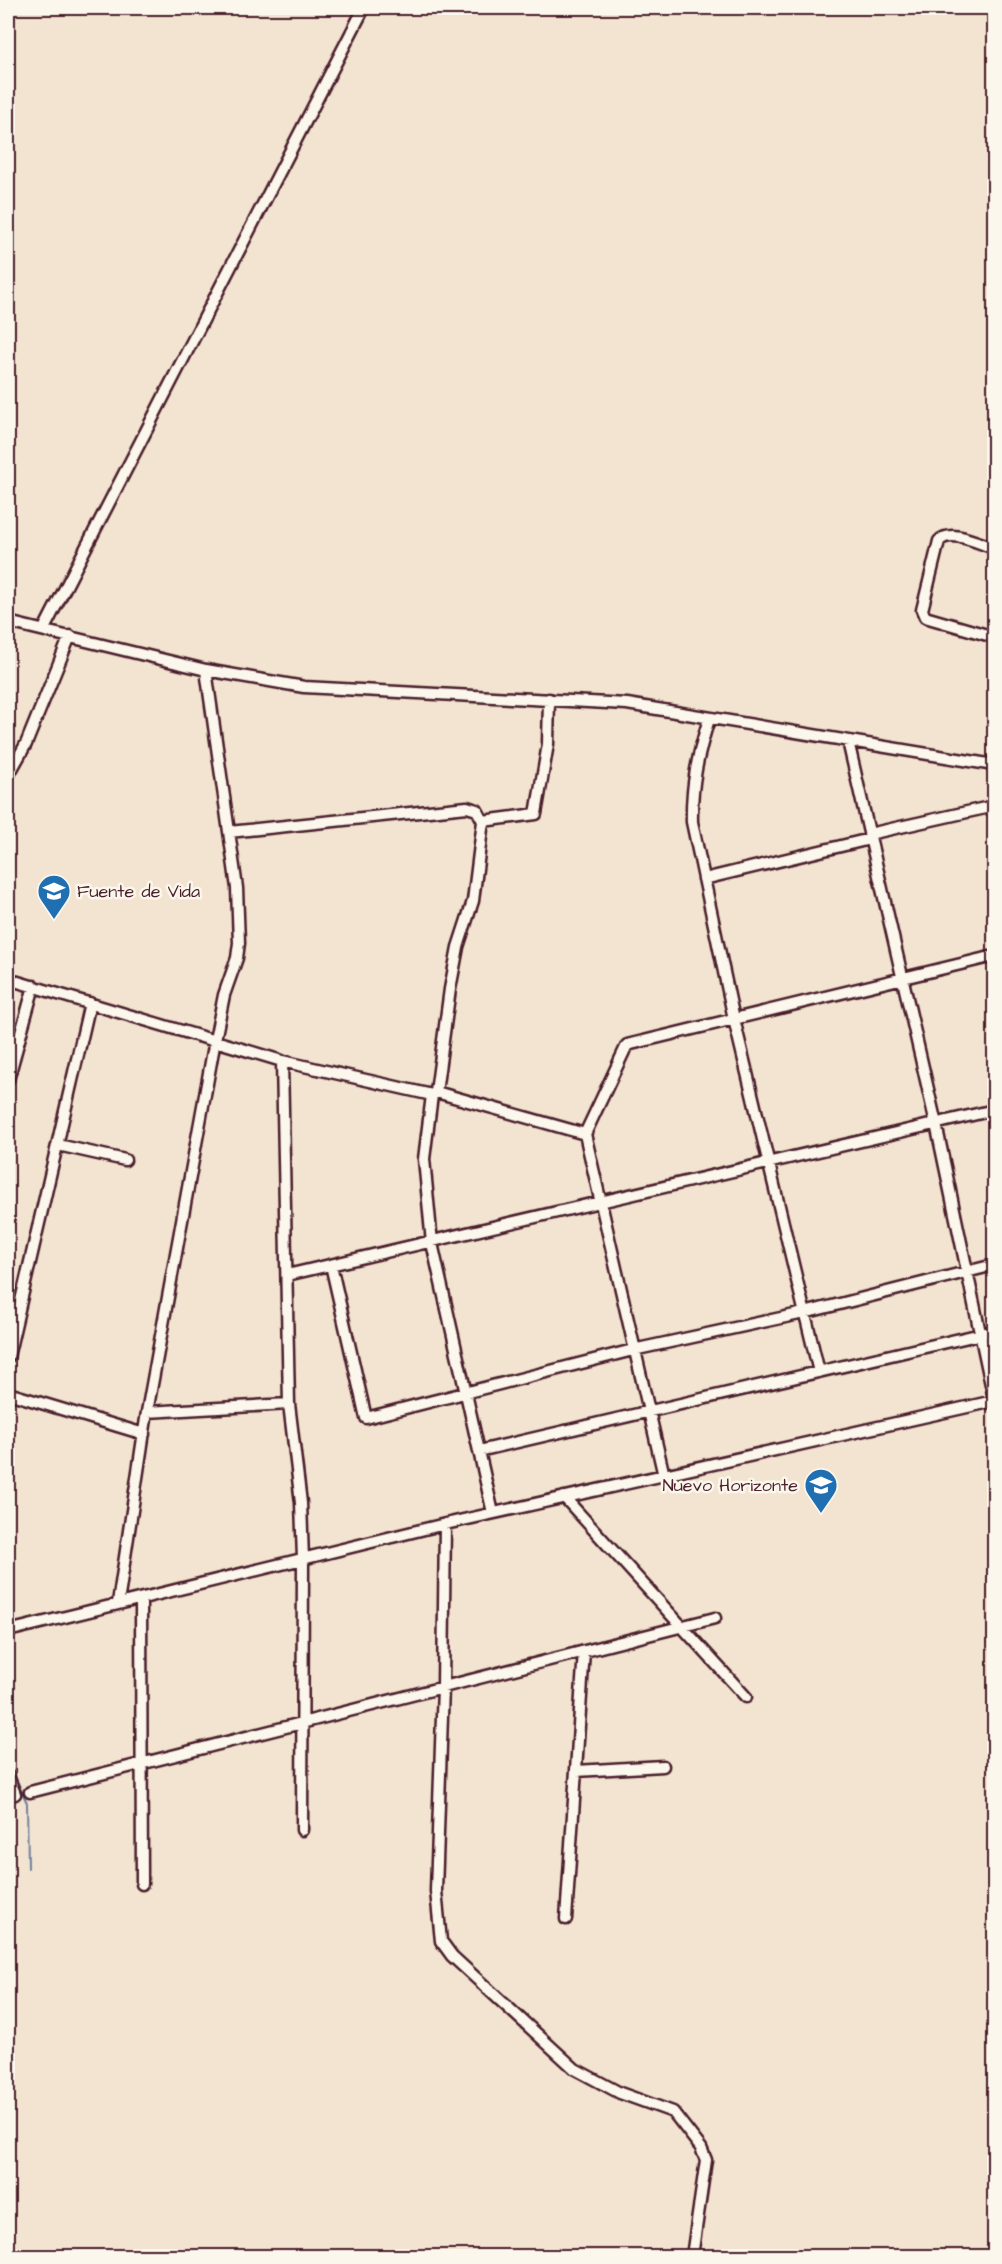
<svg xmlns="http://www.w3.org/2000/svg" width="1002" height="2264" viewBox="0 0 1002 2264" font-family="'Architects Daughter',sans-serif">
	<rect width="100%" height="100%" fill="#f2e4d0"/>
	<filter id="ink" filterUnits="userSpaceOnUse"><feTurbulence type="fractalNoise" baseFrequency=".0167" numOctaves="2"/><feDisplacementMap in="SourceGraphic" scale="12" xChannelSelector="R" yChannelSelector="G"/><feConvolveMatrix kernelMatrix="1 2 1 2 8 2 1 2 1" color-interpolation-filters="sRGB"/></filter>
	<g filter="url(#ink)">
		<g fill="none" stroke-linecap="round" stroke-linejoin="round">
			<path stroke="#72809d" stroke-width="2" d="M 8,1761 L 27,1803 L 28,1868"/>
			<defs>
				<path id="street" d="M 994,548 C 980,544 951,528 939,541 L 922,610 L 925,617 L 994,637
					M 8,622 L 206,670 L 304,687 L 627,704 L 994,765
					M 44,629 L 364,8
					M 709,719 C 698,754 691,785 692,822 L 734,1019 L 819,1372
					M 848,741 L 936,1124 L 994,1399
					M 8,776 L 26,744 L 70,636
					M 229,832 L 467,807 L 477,810 L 483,821
					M 869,834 L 994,806
					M 704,879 L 870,839
					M 8,979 L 282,1061 L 432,1095 L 436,1092 L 450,989 L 458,947 L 473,901 L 483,821 L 536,814 L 548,744 L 549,699
					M 8,1080 L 34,986
					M 436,1092 L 585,1134
					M 432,1095 L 424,1159 L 432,1243 L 493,1513
					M 58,1145 L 125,1160
					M 331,1265 L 366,1418 L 633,1350 L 804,1313 L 994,1265
					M 287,1275 L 994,1110
					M 8,1357 L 90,1003
					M 8,1393 L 144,1434
					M 289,1404 L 301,1503 L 303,1559 L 302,1830
					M 147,1412 L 289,1404 L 282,1061
					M 479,1451 L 994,1331
					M 664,1476 L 585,1134 L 627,1045 L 994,956
					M 564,1497 L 746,1697
					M 445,1524 L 443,1687 L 436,1891 L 441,1941 L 452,1956 L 575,2069 L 620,2093 L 673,2112 L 701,2148 L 706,2160 L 692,2256
					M 141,1599 L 142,1884
					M 118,1603 L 147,1412 L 215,1040 L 224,995 L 237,958 L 239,943 L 237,888 L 206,670
					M 8,1631 L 441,1525 L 994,1401
					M 576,1771 L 663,1766
					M 8,1776 L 15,1794
					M 30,1792 L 715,1618
					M 566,1919 L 584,1651"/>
			</defs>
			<use href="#street" stroke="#4a1f2b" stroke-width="15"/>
			<use href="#street" stroke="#fbf7ec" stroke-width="10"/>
		</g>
	</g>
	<defs>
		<symbol id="school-pin" viewBox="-11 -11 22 30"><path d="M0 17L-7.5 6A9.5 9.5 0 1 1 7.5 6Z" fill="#1f6fb2" stroke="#fbf7ec"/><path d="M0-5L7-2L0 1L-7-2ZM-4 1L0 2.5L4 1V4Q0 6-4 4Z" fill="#fff"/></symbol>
	</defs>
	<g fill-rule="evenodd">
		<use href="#school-pin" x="35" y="872" width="38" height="52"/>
		<use href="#school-pin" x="802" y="1466" width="38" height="52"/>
	</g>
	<g text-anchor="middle" stroke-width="5" stroke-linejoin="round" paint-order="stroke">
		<g font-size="18" fill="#4a1f2b" stroke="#fbf7ec" text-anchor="start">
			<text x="77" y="897">Fuente de Vida</text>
			<text x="798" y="1491" text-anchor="end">Nuevo Horizonte</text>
		</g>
	</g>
	<rect width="1002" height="2264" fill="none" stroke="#fbf7ec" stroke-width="30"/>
	<rect x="15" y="15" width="972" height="2234" fill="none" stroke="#4a1f2b" stroke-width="2" filter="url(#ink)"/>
</svg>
